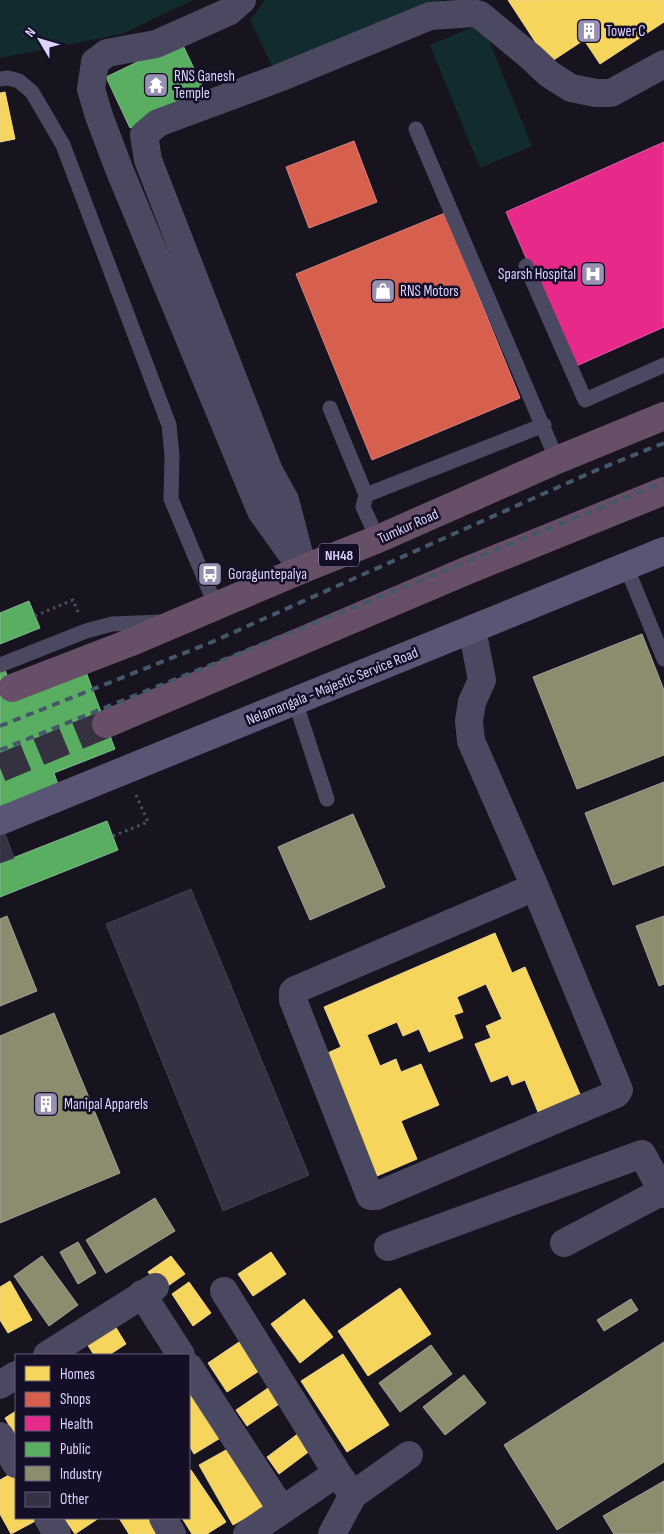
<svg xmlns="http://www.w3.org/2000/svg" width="664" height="1534" viewBox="0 0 664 1534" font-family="'Sofia Sans Condensed',sans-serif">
	<rect width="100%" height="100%" fill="#171420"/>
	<path fill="#122b2e" d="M 0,0 L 193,0 L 122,34 L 0,58 Z
		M 265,0 L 443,0 L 275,72 L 250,20 Z
		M 482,23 L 532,146 L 480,168 L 430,45 Z"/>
	<path fill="#f6d55c" stroke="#eed48d" d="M 508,0 L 664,0 L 664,22 L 600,64 L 584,40 L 549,63 Z
		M 5,92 L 15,139 L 0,142 L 0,93 Z
		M 495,933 L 512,973 L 525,967 L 580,1094 L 538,1112 L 525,1080 L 512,1085 L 508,1075 L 491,1082 L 475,1044 L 491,1038 L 486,1026 L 502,1019 L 486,984 L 457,997 L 463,1012 L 454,1015 L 463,1038 L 429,1052 L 419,1029 L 403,1036 L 397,1022 L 367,1035 L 380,1066 L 396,1059 L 401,1072 L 421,1064 L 439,1105 L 401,1121 L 417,1159 L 377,1176 L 325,1054 L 341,1047 L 324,1007 Z
		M 271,1252 L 286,1274 L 253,1296 L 238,1274 Z
		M 171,1256 L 185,1274 L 162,1290 L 148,1272 Z
		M 10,1281 L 32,1320 L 8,1333 L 0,1320 L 0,1287 Z
		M 189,1282 L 211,1313 L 193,1326 L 172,1294 Z
		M 400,1288 L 431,1334 L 368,1376 L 338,1331 Z
		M 304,1299 L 333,1337 L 300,1363 L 271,1324 Z
		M 112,1321 L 126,1344 L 109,1355 L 94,1355 L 84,1339 Z
		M 245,1338 L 265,1367 L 227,1392 L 208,1363 Z
		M 343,1354 L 389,1425 L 347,1452 L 301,1381 Z
		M 274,1384 L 285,1400 L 247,1426 L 236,1410 Z
		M 189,1391 L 227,1434 L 194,1454 L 189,1445 Z
		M 16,1411 L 16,1437 L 5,1418 Z
		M 303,1430 L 315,1447 L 279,1474 L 267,1457 Z
		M 235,1445 L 268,1505 L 233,1525 L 199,1465 Z
		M 191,1470 L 226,1522 L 207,1534 L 192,1534 L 182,1518 L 189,1518 L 189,1471 Z
		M 16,1471 L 16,1518 L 41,1518 L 11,1534 L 0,1514 L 0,1480 Z
		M 64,1518 L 99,1518 L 75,1534 Z
		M 119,1518 L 159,1518 L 170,1534 L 129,1534 Z"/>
	<path fill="#d6604d" stroke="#d88282" d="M 354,141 L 377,202 L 309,228 L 286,167 Z
		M 445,213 L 520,398 L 372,460 L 296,274 Z"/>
	<path fill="#e7298a" stroke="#e45cad" d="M 664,142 L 664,327 L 574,367 L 506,212 Z"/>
	<path fill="#5aae61" stroke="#81b990" d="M 181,41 L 205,92 L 130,128 L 106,77 Z
		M 29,601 L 40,628 L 0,644 L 0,613 Z
		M 5,670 L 12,688 L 86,672 L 115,749 L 54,773 L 60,790 L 0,814 L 0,672 Z
		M 107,821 L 118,850 L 0,897 L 0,863 Z"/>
	<path fill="#8c8c6e" stroke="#a4a19a" d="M 642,634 L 664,690 L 664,755 L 577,789 L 533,677 Z
		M 664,782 L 664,865 L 613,885 L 585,813 Z
		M 353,814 L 385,887 L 310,920 L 278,847 Z
		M 7,916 L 37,991 L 0,1006 L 0,919 Z
		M 664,916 L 664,984 L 659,986 L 636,926 Z
		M 54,1013 L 120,1173 L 0,1223 L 0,1036 Z
		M 155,1198 L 175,1231 L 106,1273 L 86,1240 Z
		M 78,1242 L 96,1273 L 78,1284 L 60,1252 Z
		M 42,1256 L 78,1305 L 49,1326 L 14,1276 Z
		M 631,1299 L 638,1310 L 604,1331 L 597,1320 Z
		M 664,1342 L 664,1462 L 557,1530 L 504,1445 Z
		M 431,1345 L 452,1374 L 400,1412 L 379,1383 Z
		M 464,1375 L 486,1403 L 445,1435 L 423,1407 Z
		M 664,1481 L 664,1534 L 614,1534 L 603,1516 Z"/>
	<path fill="#363143" stroke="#443e55" d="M 0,820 L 14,858 L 0,863 Z
		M 191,889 L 309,1175 L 223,1211 L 106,924 Z"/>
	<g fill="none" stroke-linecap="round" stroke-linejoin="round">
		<path stroke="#353141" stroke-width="28" stroke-dasharray="28 14" stroke-linecap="butt" d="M 0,768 L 106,724"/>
		<path stroke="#475262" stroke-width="3" stroke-dasharray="2.5 4" stroke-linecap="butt" d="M 35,616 L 73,600 L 78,612
			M 113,836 L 148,822 L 136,795"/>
		<path stroke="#4b4861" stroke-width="15" d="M 0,79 L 8,78 L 19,81 L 32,92 L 63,145 L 169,425 L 172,456 L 171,499 L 216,606
			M 416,129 L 557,460
			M 526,266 L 585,400 L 664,365
			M 330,408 L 366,495
			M 378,539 L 363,507 L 366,495 L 544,425
			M 626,566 L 664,659
			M 0,665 L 86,631 L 112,624 L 161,622
			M 295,701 L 327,799"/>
		<path stroke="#4b4861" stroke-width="28" d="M 242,0 L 228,12 L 156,44 L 107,53 L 95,62 L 91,89 L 99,116 L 119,169 L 261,511 L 294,557
			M 303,569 L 285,500 L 269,471 L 148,160 L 144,135 L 158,123 L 279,78 L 430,16 L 473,13 L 480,15 L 531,57 L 549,74 L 571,88 L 596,93 L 611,93 L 664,64
			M 472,629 L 482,680 L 472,702 L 469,721 L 471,741 L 535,887 L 619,1090 L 616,1094 L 376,1196 L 370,1196 L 293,1000 L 293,992 L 295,990 L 535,887
			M 564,1243 L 663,1191
			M 388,1247 L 642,1154 L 664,1194
			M 224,1291 L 337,1473
			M 142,1294 L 181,1355
			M 47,1355 L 155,1287
			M 189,1367 L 282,1510
			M 0,1385 L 16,1375
			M 0,1436 L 16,1464
			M 353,1495 L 409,1455
			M 48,1518 L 57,1534
			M 163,1518 L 172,1534
			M 247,1534 L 337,1473 L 353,1495 L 332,1534"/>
		<path stroke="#595574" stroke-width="28" d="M 0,821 L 664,551"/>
		<path stroke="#664f67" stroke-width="28" d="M 12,688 L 129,643 L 303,569 L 378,539 L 557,460 L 664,416
			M 106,724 L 466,571 L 664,491"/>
		<path stroke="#45576b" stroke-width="4" stroke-dasharray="8 6" stroke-linecap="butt" d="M 0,726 L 212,642 L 592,472 L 664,443
			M 0,750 L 664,482"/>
	</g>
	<defs>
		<symbol id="building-square" viewBox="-11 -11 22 22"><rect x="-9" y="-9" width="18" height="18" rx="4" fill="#9790b1" stroke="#140e26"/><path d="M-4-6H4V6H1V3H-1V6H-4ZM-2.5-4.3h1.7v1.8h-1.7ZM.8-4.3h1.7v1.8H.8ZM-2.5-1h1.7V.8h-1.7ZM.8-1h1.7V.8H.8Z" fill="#fff"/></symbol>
		<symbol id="temple-square" viewBox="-11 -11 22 22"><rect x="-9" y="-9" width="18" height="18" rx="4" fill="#9790b1" stroke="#140e26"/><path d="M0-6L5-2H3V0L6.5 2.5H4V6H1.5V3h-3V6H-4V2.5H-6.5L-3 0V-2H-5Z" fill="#fff"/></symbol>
		<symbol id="hospital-square" viewBox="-11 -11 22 22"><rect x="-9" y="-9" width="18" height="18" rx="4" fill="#9790b1" stroke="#140e26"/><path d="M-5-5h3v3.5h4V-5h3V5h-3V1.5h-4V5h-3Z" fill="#fff"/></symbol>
		<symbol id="shop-square" viewBox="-11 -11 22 22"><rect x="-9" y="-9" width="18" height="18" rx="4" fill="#9790b1" stroke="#140e26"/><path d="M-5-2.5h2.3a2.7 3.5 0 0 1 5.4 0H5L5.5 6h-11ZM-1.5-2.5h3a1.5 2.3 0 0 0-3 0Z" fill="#fff"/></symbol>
		<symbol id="bus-square" viewBox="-11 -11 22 22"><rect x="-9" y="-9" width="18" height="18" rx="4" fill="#9790b1" stroke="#140e26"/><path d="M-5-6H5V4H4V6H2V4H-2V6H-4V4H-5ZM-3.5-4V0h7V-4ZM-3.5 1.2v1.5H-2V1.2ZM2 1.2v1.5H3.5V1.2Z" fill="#fff"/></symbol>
	</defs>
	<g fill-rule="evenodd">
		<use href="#building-square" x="575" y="17" width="28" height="28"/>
		<use href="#temple-square" x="142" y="71" width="28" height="28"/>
		<use href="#hospital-square" x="579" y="260" width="28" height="28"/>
		<use href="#shop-square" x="369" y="277" width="28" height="28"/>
		<use href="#bus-square" x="196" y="560" width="28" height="28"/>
		<use href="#building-square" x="32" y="1090" width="28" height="28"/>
	</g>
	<g text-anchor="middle" stroke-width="5" stroke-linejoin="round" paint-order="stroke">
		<rect fill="#140e26" stroke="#a098be" stroke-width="1" x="319" y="543.5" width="40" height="23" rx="4"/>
		<g font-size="14" font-weight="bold" fill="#dcd3ff">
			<text x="339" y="560">NH48</text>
		</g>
		<g font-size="15" fill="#dcd3ff" stroke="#140e26" text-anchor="start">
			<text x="606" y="36">Tower C</text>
			<text x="174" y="81">RNS Ganesh<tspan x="174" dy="17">Temple</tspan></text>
			<text x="576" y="279" text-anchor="end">Sparsh Hospital</text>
			<text x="400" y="296">RNS Motors</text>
			<text x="228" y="579">Goraguntepalya</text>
			<text x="64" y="1109">Manipal Apparels</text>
		</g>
		<g font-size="15" fill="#dcd3ff" stroke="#140e26">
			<text transform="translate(408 526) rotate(-24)" y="5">Tumkur Road</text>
			<text transform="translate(332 686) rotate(-22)" y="5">Nelamangala - Majestic Service Road</text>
		</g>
	</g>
	<rect x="15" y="1354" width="175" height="165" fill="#140e26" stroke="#645d7d"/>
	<rect x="25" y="1366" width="25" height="15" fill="#f6d55c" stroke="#645d7d"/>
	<text x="60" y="1379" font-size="15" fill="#dcd3ff">Homes</text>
	<rect x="25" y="1392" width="25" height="15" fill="#d6604d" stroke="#645d7d"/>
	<text x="60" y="1404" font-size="15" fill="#dcd3ff">Shops</text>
	<rect x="25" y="1416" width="25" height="15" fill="#e7298a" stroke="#645d7d"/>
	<text x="60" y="1429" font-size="15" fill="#dcd3ff">Health</text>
	<rect x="25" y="1442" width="25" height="15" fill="#5aae61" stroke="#645d7d"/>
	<text x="60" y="1454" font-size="15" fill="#dcd3ff">Public</text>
	<rect x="25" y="1466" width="25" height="15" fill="#8c8c6e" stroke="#645d7d"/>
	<text x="60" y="1479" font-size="15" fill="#dcd3ff">Industry</text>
	<rect x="25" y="1492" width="25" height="15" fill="#363143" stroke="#645d7d"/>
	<text x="60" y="1504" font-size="15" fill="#dcd3ff">Other</text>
	<g transform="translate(40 40) rotate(308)" stroke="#140e26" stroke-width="4" paint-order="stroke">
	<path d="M0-4L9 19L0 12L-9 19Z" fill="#dcd3ff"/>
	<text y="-8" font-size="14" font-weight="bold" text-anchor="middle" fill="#dcd3ff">N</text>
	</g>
</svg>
